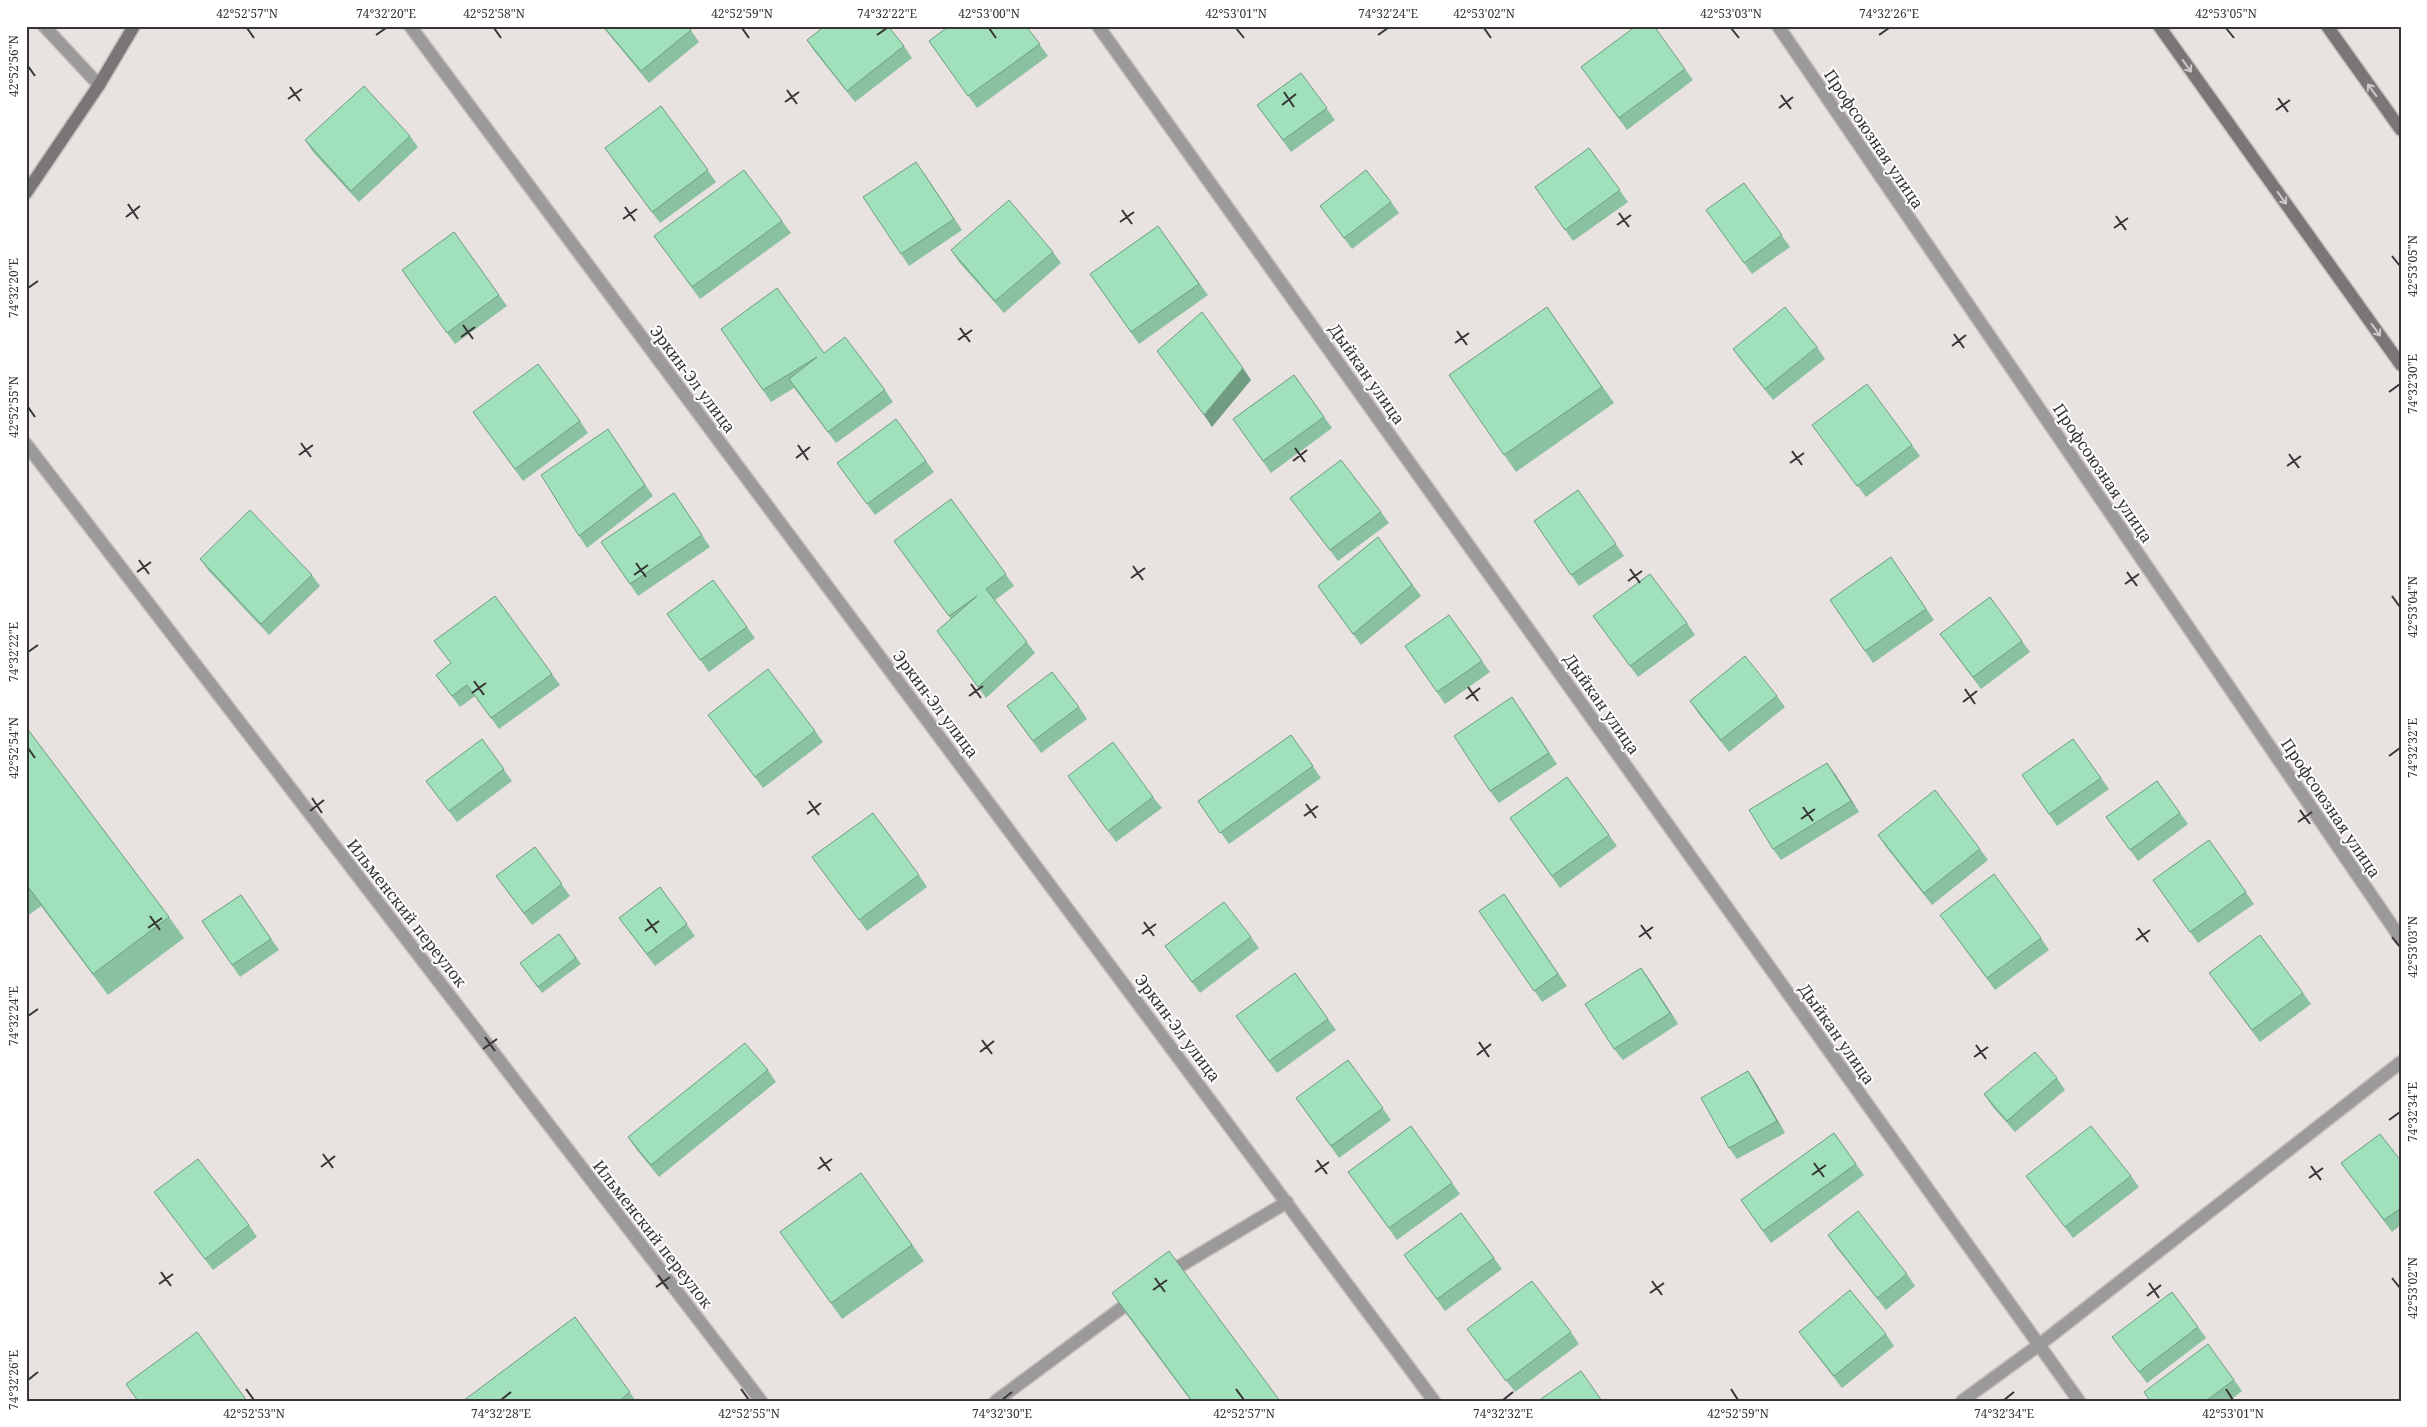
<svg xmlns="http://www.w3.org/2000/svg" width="2427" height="1427" viewBox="0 0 2427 1427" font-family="'Noto Serif',serif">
	<rect width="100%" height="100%" fill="#e8e2e1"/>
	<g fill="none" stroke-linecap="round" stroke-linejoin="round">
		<defs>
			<path id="lane" d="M 44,26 L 99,85"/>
			<path id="street" d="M 410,26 L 1434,1401
				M 1098,26 L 2079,1401
				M 1778,26 L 2401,939
				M 26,444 L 761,1401
				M 1165,1275 L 1287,1202
				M 996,1401 L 1135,1298
				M 1962,1401 L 2039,1345 L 2401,1062"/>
			<path id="secondary" d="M 2159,26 L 2401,365
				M 2327,26 L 2401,130
				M 26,193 L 99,85 L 134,26"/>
		</defs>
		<use href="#lane" stroke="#c4bfbe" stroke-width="15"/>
		<use href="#street" stroke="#c4bfbe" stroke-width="15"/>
		<use href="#secondary" stroke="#c4bfbe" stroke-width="15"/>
		<use href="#lane" stroke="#9c9999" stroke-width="12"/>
		<use href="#street" stroke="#9c9999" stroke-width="12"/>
		<use href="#secondary" stroke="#7a7675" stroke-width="12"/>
	</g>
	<path fill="#8ac1a0" d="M 602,26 L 688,26 L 699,42 L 649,83 Z
		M 1026,26 L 1048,56 L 977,108 L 929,41 Z
		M 807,40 L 904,46 L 912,58 L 855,102 L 815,52 Z
		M 1581,67 L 1685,69 L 1693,80 L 1627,130 Z
		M 1301,73 L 1335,120 L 1291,152 L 1257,105 Z
		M 661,106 L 716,182 L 660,223 L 613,160 Z
		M 410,136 L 418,147 L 359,202 L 313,152 L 305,140 Z
		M 1589,148 L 1628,202 L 1573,241 L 1535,187 Z
		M 924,173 L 962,230 L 909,266 L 901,254 Z
		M 1744,183 L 1790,247 L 1752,274 L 1706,210 Z
		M 1391,202 L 1399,213 L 1352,249 L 1320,206 Z
		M 782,221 L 791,233 L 700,299 L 654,236 Z
		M 1158,226 L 1208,295 L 1139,344 L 1090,274 Z
		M 454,232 L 507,306 L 455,344 L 402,270 Z
		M 951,250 L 1053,252 L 1061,263 L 1004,313 L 959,262 Z
		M 1547,307 L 1614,403 L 1516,472 L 1449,375 Z
		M 721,329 L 824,353 L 885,390 L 893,402 L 836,443 L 794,388 L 771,402 Z
		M 1817,347 L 1825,359 L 1773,400 L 1741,360 L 1733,349 Z
		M 1294,375 L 1332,428 L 1271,473 L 1233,419 Z
		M 473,412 L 580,421 L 588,433 L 523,481 Z
		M 896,419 L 934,472 L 875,515 L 837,463 Z
		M 1820,436 L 1912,445 L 1920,456 L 1866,497 Z
		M 616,441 L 653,496 L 587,548 L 579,536 Z
		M 1578,490 L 1624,556 L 1579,586 L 1534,521 Z
		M 674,493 L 710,547 L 638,596 L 601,542 Z
		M 1290,498 L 1381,512 L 1389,523 L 1338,561 Z
		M 951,499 L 1014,586 L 995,600 L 1035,653 L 986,698 L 937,631 L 951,619 L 902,552 Z
		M 1378,537 L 1421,596 L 1361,645 L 1318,586 Z
		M 1891,557 L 1934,620 L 1873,663 L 1830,600 Z
		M 200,559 L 312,575 L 320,586 L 269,635 L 208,570 Z
		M 713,580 L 755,638 L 709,672 L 667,614 Z
		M 1449,615 L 1490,672 L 1445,704 L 1405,646 Z
		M 1593,616 L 1687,623 L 1695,635 L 1638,677 Z
		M 1940,634 L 2022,641 L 2030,652 L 1981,689 Z
		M 434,641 L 552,674 L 560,685 L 499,729 L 475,696 L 460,707 L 444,686 L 436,675 L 451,663 Z
		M 1777,696 L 1785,707 L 1729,752 L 1698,713 L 1690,701 Z
		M 1007,706 L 1079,707 L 1087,719 L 1041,753 Z
		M 1520,708 L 1557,764 L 1499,803 L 1490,791 Z
		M 708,715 L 815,731 L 823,742 L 763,788 Z
		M 26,727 L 169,917 L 184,938 L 108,995 L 41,906 L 26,917 Z
		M 1291,735 L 1321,778 L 1229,844 L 1198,801 Z
		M 482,739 L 512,781 L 457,822 L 426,781 Z
		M 2073,739 L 2109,789 L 2057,826 L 2022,775 Z
		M 1835,774 L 1859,812 L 1781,860 L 1773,849 Z
		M 1068,776 L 1153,797 L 1162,808 L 1116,842 Z
		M 1567,777 L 1617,846 L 1560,888 L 1510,818 Z
		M 2157,781 L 2188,824 L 2138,861 L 2106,817 Z
		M 1878,835 L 1980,849 L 1988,860 L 1932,905 L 1886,847 Z
		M 2209,840 L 2254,904 L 2198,943 L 2153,880 Z
		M 535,847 L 570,896 L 532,925 L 496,876 Z
		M 820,868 L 919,875 L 927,887 L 867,931 Z
		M 660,887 L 695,936 L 655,966 L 619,918 Z
		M 1504,894 L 1567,986 L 1542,1002 L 1479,911 Z
		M 241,895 L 279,950 L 240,977 L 202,921 Z
		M 1948,926 L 2041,938 L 2049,950 L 1995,990 Z
		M 559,934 L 581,964 L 542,993 L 520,963 Z
		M 1251,937 L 1259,948 L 1200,993 L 1165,946 Z
		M 1641,968 L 1678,1024 L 1623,1060 L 1614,1049 Z
		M 1295,973 L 1336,1030 L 1277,1073 L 1236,1016 Z
		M 2209,973 L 2303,993 L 2311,1004 L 2260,1042 Z
		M 1348,1060 L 1391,1120 L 1339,1158 L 1296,1098 Z
		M 768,1070 L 776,1082 L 659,1177 L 636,1149 L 628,1137 Z
		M 1748,1071 L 1756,1083 L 1785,1133 L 1737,1159 L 1729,1148 Z
		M 2057,1078 L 2065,1090 L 2015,1132 L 1992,1106 L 1984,1094 Z
		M 1411,1126 L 1460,1194 L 1397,1240 L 1348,1172 Z
		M 1834,1133 L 1864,1175 L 1771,1243 L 1741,1200 Z
		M 2401,1161 L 2401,1225 L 2392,1232 L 2341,1163 Z
		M 861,1173 L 924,1261 L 842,1319 L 780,1232 Z
		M 2026,1176 L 2131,1176 L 2139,1187 L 2073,1238 Z
		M 154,1192 L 249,1225 L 257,1237 L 213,1270 Z
		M 1461,1213 L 1502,1269 L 1445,1311 L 1404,1255 Z
		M 1828,1235 L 1907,1274 L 1915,1286 L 1886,1310 L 1836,1247 Z
		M 1112,1293 L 1280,1401 L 1191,1401 L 1127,1315 Z
		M 575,1317 L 636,1401 L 463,1401 Z
		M 2198,1327 L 2206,1338 L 2147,1383 L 2112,1337 Z
		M 1467,1329 L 1571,1332 L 1579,1344 L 1515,1392 Z
		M 1799,1332 L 1886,1334 L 1894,1346 L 1842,1388 L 1807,1343 Z
		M 2234,1380 L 2242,1391 L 2229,1401 L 2150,1401 Z"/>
	<path fill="#709d82" d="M 1243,368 L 1251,380 L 1212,427 L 1204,415 Z
		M 1827,763 L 1835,774 L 1859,812 L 1851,801 Z
		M 1641,968 L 1649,979 L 1678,1024 L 1670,1013 Z
		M 1748,1071 L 1756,1083 L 1785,1133 L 1777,1121 Z"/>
	<path fill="#a0e0ba" stroke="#709d82" d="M 603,26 L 688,26 L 691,30 L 641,71 Z
		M 825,26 L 888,26 L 904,46 L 847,91 L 807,40 Z
		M 949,26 L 1026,26 L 1040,44 L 968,96 L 929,41 Z
		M 1636,26 L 1654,26 L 1685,69 L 1619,118 L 1581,67 Z
		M 1301,73 L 1327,108 L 1283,140 L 1257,105 Z
		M 364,86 L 410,136 L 351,191 L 305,140 Z
		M 661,106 L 708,170 L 652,212 L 605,148 Z
		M 1589,148 L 1620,190 L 1565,230 L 1535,187 Z
		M 916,162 L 954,219 L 901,254 L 863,197 Z
		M 744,170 L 782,221 L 692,287 L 654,236 Z
		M 1366,170 L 1391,202 L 1344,238 L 1320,206 Z
		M 1744,183 L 1782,235 L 1744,263 L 1706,210 Z
		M 1009,200 L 1053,252 L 995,301 L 951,250 Z
		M 1158,226 L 1199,284 L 1131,332 L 1090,274 Z
		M 454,232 L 499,295 L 447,333 L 402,270 Z
		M 777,288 L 824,353 L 845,337 L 885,390 L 828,432 L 789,379 L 817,357 L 763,390 L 721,329 Z
		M 1547,307 L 1602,387 L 1504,455 L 1449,375 Z
		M 1785,307 L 1817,347 L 1765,389 L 1733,349 Z
		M 1202,312 L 1243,368 L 1204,415 L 1157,351 Z
		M 538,364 L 580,421 L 515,469 L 473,412 Z
		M 1294,375 L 1324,417 L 1263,461 L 1233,419 Z
		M 1867,384 L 1912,445 L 1857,486 L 1812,425 Z
		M 896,419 L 926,461 L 867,504 L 837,463 Z
		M 608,429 L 645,485 L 579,536 L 541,475 Z
		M 1341,460 L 1381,512 L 1330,550 L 1290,498 Z
		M 1578,490 L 1616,544 L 1571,575 L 1534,521 Z
		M 674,493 L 702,535 L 630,584 L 601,542 Z
		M 951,499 L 1006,574 L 986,589 L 1027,642 L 978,687 L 937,631 L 977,596 L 949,616 L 894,541 Z
		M 250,510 L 312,575 L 261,624 L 200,559 Z
		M 1378,537 L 1412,585 L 1353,634 L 1318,586 Z
		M 1891,557 L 1926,609 L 1865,651 L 1830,600 Z
		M 1650,574 L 1687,623 L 1630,666 L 1593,616 Z
		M 713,580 L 747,627 L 700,660 L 667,614 Z
		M 495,596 L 552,674 L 491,718 L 467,685 L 452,696 L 436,675 L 451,663 L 434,641 Z
		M 1990,597 L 2022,641 L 1973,677 L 1940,634 Z
		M 1449,615 L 1482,661 L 1437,692 L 1405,646 Z
		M 1745,656 L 1777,696 L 1721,740 L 1690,701 Z
		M 768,669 L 815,731 L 755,777 L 708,715 Z
		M 1052,672 L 1079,707 L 1033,741 L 1007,706 Z
		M 1512,697 L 1549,753 L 1490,791 L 1454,736 Z
		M 26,727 L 169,917 L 93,974 L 26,884 Z
		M 1291,735 L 1313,766 L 1220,833 L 1198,801 Z
		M 482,739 L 504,769 L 449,811 L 426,781 Z
		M 2073,739 L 2101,778 L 2049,814 L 2022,775 Z
		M 1113,742 L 1153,797 L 1108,831 L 1068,776 Z
		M 1827,763 L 1851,801 L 1773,849 L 1749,810 Z
		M 1567,777 L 1609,835 L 1552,876 L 1510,818 Z
		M 2157,781 L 2180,813 L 2130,850 L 2106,817 Z
		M 1935,790 L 1980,849 L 1924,893 L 1878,835 Z
		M 873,813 L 919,875 L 859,920 L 812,857 Z
		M 2209,840 L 2246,892 L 2190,932 L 2153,880 Z
		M 535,847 L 562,884 L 524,913 L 496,876 Z
		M 1994,874 L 2041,938 L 1987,978 L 1940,915 Z
		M 660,887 L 687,924 L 647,954 L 619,918 Z
		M 1504,894 L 1558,974 L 1534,991 L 1479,911 Z
		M 241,895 L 271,939 L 232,965 L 202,921 Z
		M 1224,902 L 1251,937 L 1192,982 L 1165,946 Z
		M 559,934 L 576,958 L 538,987 L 520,963 Z
		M 2260,935 L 2303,993 L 2252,1030 L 2209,973 Z
		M 1641,968 L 1670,1013 L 1614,1049 L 1585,1004 Z
		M 1295,973 L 1328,1019 L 1269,1061 L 1236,1016 Z
		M 745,1043 L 768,1070 L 651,1165 L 628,1137 Z
		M 2035,1052 L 2057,1078 L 2007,1121 L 1984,1094 Z
		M 1348,1060 L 1383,1108 L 1331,1146 L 1296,1098 Z
		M 1748,1071 L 1777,1121 L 1729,1148 L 1701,1098 Z
		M 1411,1126 L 1452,1183 L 1389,1228 L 1348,1172 Z
		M 2091,1126 L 2131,1176 L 2065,1227 L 2026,1176 Z
		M 1834,1133 L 1856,1164 L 1763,1231 L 1741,1200 Z
		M 2380,1134 L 2401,1161 L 2401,1208 L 2384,1220 L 2341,1163 Z
		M 198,1159 L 249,1225 L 205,1259 L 154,1192 Z
		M 861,1173 L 912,1245 L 831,1303 L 780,1232 Z
		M 1858,1211 L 1907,1274 L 1877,1298 L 1828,1235 Z
		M 1461,1213 L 1494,1258 L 1437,1299 L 1404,1255 Z
		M 1169,1251 L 1280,1401 L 1192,1401 L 1112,1293 Z
		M 1532,1281 L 1571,1332 L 1506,1381 L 1467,1329 Z
		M 1850,1290 L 1886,1334 L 1834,1376 L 1799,1332 Z
		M 2172,1292 L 2198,1327 L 2139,1372 L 2112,1337 Z
		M 575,1317 L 630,1392 L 619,1401 L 463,1401 Z
		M 197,1332 L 247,1401 L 138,1401 L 126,1384 Z
		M 2208,1344 L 2234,1380 L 2206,1401 L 2150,1401 L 2144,1392 Z
		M 1581,1371 L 1602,1401 L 1538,1401 Z"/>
	<defs><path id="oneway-shaft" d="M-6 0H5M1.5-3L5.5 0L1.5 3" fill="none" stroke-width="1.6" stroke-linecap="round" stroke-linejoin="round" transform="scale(1.25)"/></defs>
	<g stroke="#cac8c8">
		<use href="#oneway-shaft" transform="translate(2187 66) rotate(54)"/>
		<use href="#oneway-shaft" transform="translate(2372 90) rotate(-126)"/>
		<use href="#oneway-shaft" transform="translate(2282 198) rotate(54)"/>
		<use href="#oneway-shaft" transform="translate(2376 330) rotate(54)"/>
	</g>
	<path fill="none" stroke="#363434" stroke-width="2" d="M 247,28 L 254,38M 494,28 L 501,38M 742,28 L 749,38M 989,28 L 996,38M 1236,28 L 1244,38M 1484,28 L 1491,38M 1731,28 L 1739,38M 2226,28 L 2234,38M 376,35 L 386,28M 877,35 L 887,28M 1378,35 L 1388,28M 1879,35 L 1889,28M 28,66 L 35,76M 290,87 L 300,101M 787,90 L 797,104M 1284,92 L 1294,107M 1781,95 L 1791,109M 2278,98 L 2288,112M 288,99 L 302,89M 785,102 L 799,92M 1282,105 L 1296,94M 1779,108 L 1793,97M 2276,110 L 2290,100M 128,204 L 138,219M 625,207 L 635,221M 1122,210 L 1132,224M 1619,213 L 1629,227M 2116,216 L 2126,230M 126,217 L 140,206M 623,219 L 637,209M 1120,222 L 1134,212M 1617,225 L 1631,215M 2114,228 L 2128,218M 2392,256 L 2400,266M 28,288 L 38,281M 463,325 L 473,339M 960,328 L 970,342M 1457,331 L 1467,345M 1954,334 L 1964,348M 461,337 L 475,327M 958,340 L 972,330M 1455,343 L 1469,333M 1952,346 L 1966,335M 2389,392 L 2400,384M 28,407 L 35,417M 301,443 L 311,457M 798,445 L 808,460M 1295,448 L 1305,462M 1792,451 L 1802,465M 2289,454 L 2299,468M 299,455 L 313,445M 796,458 L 810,447M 1293,461 L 1307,450M 1790,463 L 1804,453M 2287,466 L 2301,456M 139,560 L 149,574M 636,563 L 646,577M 1133,566 L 1143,580M 1630,569 L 1640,583M 137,572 L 151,562M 2127,572 L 2137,586M 634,575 L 648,565M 1131,578 L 1145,568M 1628,581 L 1642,571M 2125,584 L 2139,574M 2392,596 L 2400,607M 28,652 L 38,645M 474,681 L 484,695M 971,684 L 981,698M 1468,687 L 1478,701M 1965,689 L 1975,704M 472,693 L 486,683M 969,696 L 983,686M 1466,699 L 1480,688M 1963,702 L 1977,691M 28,748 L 35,758M 2389,756 L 2400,748M 312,798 L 322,813M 809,801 L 819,815M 1306,804 L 1316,818M 1803,807 L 1813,821M 2300,810 L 2310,824M 310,811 L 324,800M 807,814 L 821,803M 1304,816 L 1318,806M 1801,819 L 1815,809M 2298,822 L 2312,812M 150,916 L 160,930M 647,919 L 657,933M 1144,922 L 1154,936M 1641,925 L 1651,939M 148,928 L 162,918M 2138,928 L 2148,942M 645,931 L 659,921M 1142,934 L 1156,924M 1639,937 L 1653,927M 2392,937 L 2400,947M 2136,940 L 2150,930M 28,1016 L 38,1009M 485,1037 L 495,1051M 982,1040 L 992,1054M 1479,1042 L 1489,1057M 1976,1045 L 1986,1059M 483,1049 L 497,1039M 980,1052 L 994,1041M 1477,1055 L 1491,1044M 1974,1057 L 1988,1047M 2389,1120 L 2400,1112M 323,1154 L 333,1168M 820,1157 L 830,1171M 1317,1160 L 1327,1174M 1814,1163 L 1824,1177M 2311,1166 L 2321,1180M 321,1167 L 335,1156M 818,1169 L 832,1159M 1315,1172 L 1329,1162M 1812,1175 L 1826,1165M 2309,1178 L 2323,1168M 161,1272 L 171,1286M 658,1275 L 668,1289M 1155,1278 L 1165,1292M 2392,1278 L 2400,1288M 1652,1281 L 1662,1295M 2149,1283 L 2159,1298M 159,1284 L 173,1274M 656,1287 L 670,1277M 1153,1290 L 1167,1280M 1650,1293 L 1664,1283M 2147,1296 L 2161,1285M 28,1380 L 38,1372M 246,1389 L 254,1400M 741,1389 L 749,1400M 1236,1389 L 1244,1400M 1731,1389 L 1738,1400M 2226,1389 L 2233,1400M 501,1400 L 511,1392M 1002,1400 L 1012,1392M 1503,1400 L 1513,1392M 2004,1400 L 2014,1392"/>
	<g text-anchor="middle" stroke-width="4" stroke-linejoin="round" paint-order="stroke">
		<g font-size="16" fill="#363434" stroke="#fff">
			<text transform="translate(1874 139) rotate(56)" y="6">Профсоюзная улица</text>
			<text transform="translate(1367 374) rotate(55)" y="6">Дыйкан улица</text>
			<text transform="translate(693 379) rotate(53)" y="6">Эркин-Эл улица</text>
			<text transform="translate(2103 473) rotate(56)" y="6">Профсоюзная улица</text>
			<text transform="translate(936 704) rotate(53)" y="6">Эркин-Эл улица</text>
			<text transform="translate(1602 704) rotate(55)" y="6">Дыйкан улица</text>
			<text transform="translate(2331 808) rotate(56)" y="6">Профсоюзная улица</text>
			<text transform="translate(407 913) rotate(52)" y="6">Ильменский переулок</text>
			<text transform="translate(1178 1028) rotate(53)" y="6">Эркин-Эл улица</text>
			<text transform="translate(1837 1034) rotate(55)" y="6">Дыйкан улица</text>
			<text transform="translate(653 1234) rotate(52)" y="6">Ильменский переулок</text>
		</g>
	</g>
	<rect width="2427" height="1427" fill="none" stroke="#ffffff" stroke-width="55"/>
	<rect x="28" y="28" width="2372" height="1372" fill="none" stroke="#363434" stroke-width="2"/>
	<g font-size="12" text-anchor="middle" fill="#363434">
		<text x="247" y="18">42°52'57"N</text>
		<text x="386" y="18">74°32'20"E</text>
		<text x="494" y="18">42°52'58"N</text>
		<text x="742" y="18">42°52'59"N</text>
		<text x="887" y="18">74°32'22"E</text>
		<text x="989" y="18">42°53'00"N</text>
		<text x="1236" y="18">42°53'01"N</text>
		<text x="1388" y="18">74°32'24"E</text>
		<text x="1484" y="18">42°53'02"N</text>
		<text x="1731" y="18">42°53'03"N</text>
		<text x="1889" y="18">74°32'26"E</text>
		<text x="2226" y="18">42°53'05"N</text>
		<text transform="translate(14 66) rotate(-90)" y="4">42°52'56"N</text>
		<text transform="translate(2413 266) rotate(-90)" y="4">42°53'05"N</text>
		<text transform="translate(14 288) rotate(-90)" y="4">74°32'20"E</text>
		<text transform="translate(2413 384) rotate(-90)" y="4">74°32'30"E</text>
		<text transform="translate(14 407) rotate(-90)" y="4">42°52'55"N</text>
		<text transform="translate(2413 607) rotate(-90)" y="4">42°53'04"N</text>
		<text transform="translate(14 652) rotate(-90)" y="4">74°32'22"E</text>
		<text transform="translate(14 748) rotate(-90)" y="4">42°52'54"N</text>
		<text transform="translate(2413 748) rotate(-90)" y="4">74°32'32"E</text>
		<text transform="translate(2413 947) rotate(-90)" y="4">42°53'03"N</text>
		<text transform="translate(14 1016) rotate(-90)" y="4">74°32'24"E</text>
		<text transform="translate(2413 1112) rotate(-90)" y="4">74°32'34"E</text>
		<text transform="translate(2413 1288) rotate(-90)" y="4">42°53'02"N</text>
		<text transform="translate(14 1380) rotate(-90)" y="4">74°32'26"E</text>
		<text x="254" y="1418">42°52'53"N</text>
		<text x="501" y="1418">74°32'28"E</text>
		<text x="749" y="1418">42°52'55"N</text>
		<text x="1002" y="1418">74°32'30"E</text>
		<text x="1244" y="1418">42°52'57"N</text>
		<text x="1503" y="1418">74°32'32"E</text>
		<text x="1738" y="1418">42°52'59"N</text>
		<text x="2004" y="1418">74°32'34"E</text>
		<text x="2233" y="1418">42°53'01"N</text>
	</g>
</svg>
